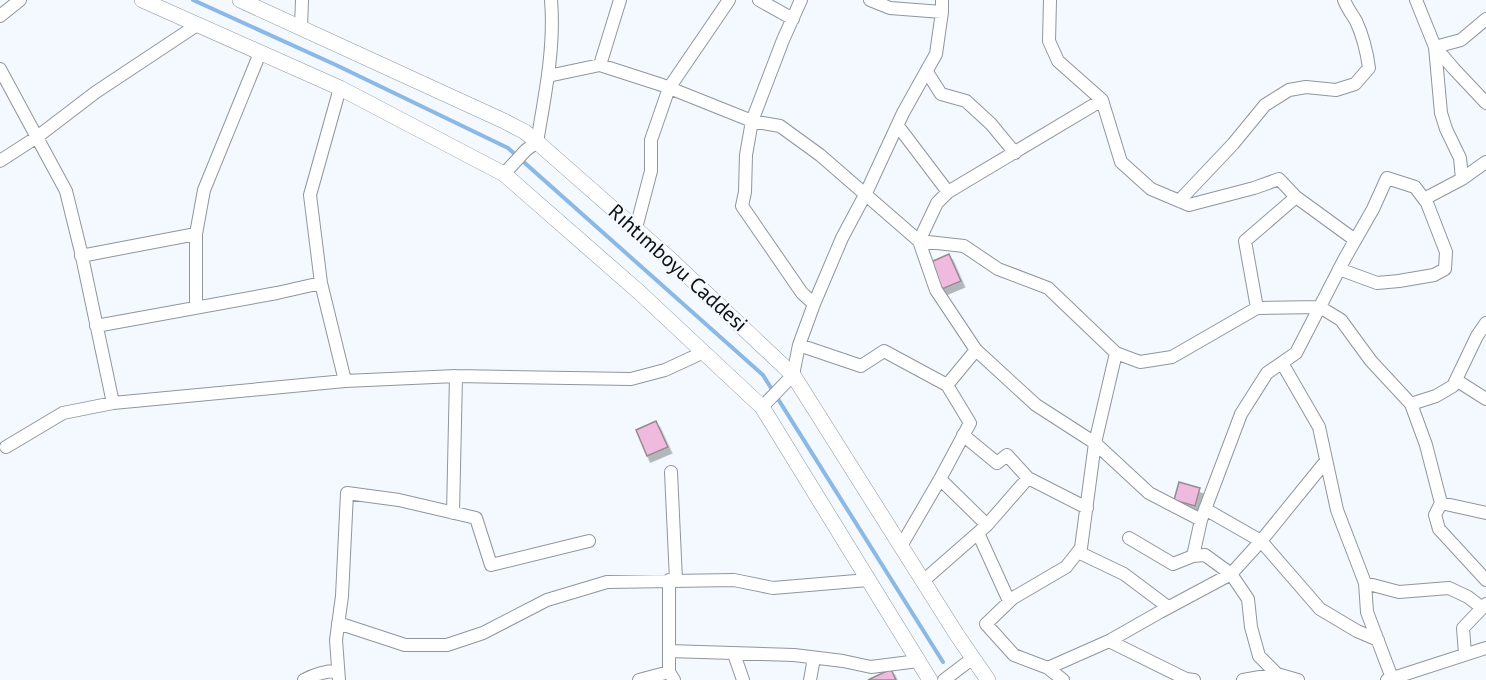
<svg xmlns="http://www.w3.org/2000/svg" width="1486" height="680" viewBox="0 0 1486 680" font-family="'PT Sans',sans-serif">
	<defs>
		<filter id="shadow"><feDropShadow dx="3.5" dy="6" stdDeviation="0" flood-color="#0004"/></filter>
	</defs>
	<rect width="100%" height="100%" fill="#f3f9ff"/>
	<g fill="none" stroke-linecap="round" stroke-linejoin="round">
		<path stroke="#8bb8e4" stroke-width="4" d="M 193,0 L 336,65 L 508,148 L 763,375 L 943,662"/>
	</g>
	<path fill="#f0b9de" stroke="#938c91" stroke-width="1.5" filter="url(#shadow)" d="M 949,254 L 961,281 L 942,289 L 931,262 Z
		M 656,421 L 668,447 L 647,456 L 636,430 Z
		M 1179,482 L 1200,488 L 1195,506 L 1174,500 Z
		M 891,669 L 896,680 L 868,680 Z"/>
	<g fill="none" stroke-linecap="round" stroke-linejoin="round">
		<defs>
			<path id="minor" d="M 759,0 L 793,19
				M 801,0 L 783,40 L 752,121 L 746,155 L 745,192 L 742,206 L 802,293 L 814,304
				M 870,0 L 890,8 L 942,12
				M 1050,0 L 1049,41 L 1058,61 L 1102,100 L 1121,162 L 1151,189 L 1189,205 L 1254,188 L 1279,179 L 1296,197 L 1355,240
				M 1416,0 L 1435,47 L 1454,69 L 1486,103
				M 0,16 L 20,0
				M 301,27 L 302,0
				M 600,65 L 620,0
				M 0,69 L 66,191 L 81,252 L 113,403
				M 927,72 L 941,94 L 966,101 L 991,124 L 1015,153
				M 548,76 L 600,65 L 662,85 L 752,121 L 780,126 L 820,155 L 919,241 L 936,290 L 976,350 L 1036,405 L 1095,443 L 1149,493 L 1201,520
				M 340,88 L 310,195 L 321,283 L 345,381
				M 1102,100 L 948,192 L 937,203 L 919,241 L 964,246 L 998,269 L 1048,288 L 1116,353 L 1140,362 L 1172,357 L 1257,308 L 1320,307 L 1341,320 L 1371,361 L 1411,404 L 1426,445 L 1441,503 L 1435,515 L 1439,529 L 1486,580
				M 898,126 L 948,192
				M 0,161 L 37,137 L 96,92 L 197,25
				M 504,174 L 526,150 L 537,142 C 545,95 555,47 551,0
				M 1462,179 L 1460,158 L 1446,129 L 1441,113 L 1435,47 L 1461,40 L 1486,19
				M 1424,199 L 1462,179 L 1486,162
				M 1179,201 L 1233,144 L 1265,105 L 1289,90 L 1306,87 L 1336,90 L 1355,84 L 1369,68 C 1367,53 1363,36 1356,21 C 1352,14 1347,8 1344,0
				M 636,228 L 651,171 L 651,140 L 669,88 L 729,0
				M 81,256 L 196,234
				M 196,307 L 196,234 L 204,190 L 260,53
				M 1257,308 L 1245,241 L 1296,197
				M 96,326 L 277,293 L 321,283
				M 799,345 L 861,366 L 884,351 L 947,385 L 970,423 L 940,479 L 901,546
				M 1116,353 L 1095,443 L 1081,548 L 1066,567 L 1013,598 L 986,624 L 1014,655 L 1048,668 L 1109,641 L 1160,612 L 1231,574 L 1261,541 L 1326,461
				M 1282,363 L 1319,427 L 1337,510 L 1365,583 L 1367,612 L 1392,678 L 1394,680
				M 1456,380 L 1486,399
				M 947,385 L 976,350
				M 1411,404 L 1436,396 L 1453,386 L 1477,336 L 1486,323
				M 762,407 L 793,375 L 799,345 L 814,304 L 842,238 L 866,193 L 903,113 L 936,54 L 942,12 L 942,0
				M 963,435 L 997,463 L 1007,455 L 1028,478 L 1087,508
				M 6,447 L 63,413 L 113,403 L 345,381 L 456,376 L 631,379 L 665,370 L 704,352
				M 671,472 L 676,580
				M 940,479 L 987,525
				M 1441,503 L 1486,513
				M 1205,509 L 1261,541 L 1320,609 L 1357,631 L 1378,640
				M 453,513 L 456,376
				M 978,533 L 1009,601
				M 1129,538 L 1173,564 L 1193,556 L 1205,555 L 1231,574 L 1248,599 L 1251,627 L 1259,656 L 1277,674 L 1276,680
				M 1078,552 L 1124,574 L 1168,607
				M 1193,556 L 1201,520 L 1241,414 L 1267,373 L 1296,353 L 1345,258 L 1373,209 L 1387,178 L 1415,187 L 1427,203 L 1446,252 L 1445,269 L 1434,275 L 1399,281 L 1377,283 L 1339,269
				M 669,580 L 669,672 L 674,680
				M 923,581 L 987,525 L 1028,478
				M 1365,583 L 1399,592 L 1449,588 L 1468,597 L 1481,607
				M 338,623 L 405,645 L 447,645 L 483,633 L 547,600 L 607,582 L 734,580 L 773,588 L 868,580
				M 1109,641 L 1186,679 L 1194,680
				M 669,651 L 794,655 L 843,661 L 871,667 L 918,661
				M 734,654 L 743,680
				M 1465,654 L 1463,628 L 1486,604
				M 1048,668 L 1063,680
				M 304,680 C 315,674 325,671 337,671
				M 339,680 L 336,640 L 342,596 L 347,493 L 399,500 L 476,518 L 491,565 L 589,541
				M 639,680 L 669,672
				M 810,680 L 814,658
				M 944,680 L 973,658
				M 1243,680 L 1277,674 L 1298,680
				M 1387,680 L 1486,648"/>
			<path id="tertiary" d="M 142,0 L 340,88 L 504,174 L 639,292 L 762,407 L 930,680
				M 240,0 L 504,121 L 525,132 L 537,142 L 670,259 L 793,375 L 957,635 L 988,680"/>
		</defs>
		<use href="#minor" stroke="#90969b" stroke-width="14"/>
		<use href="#tertiary" stroke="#90969b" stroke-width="16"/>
		<use href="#minor" stroke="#fff" stroke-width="12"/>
		<use href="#tertiary" stroke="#fff" stroke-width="15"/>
	</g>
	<g text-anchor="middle" stroke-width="4.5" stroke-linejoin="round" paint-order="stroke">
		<g font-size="21" fill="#0e1012" stroke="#f3f9ff">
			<text transform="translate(678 268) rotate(42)" y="7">Rıhtımboyu Caddesi</text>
		</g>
	</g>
</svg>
